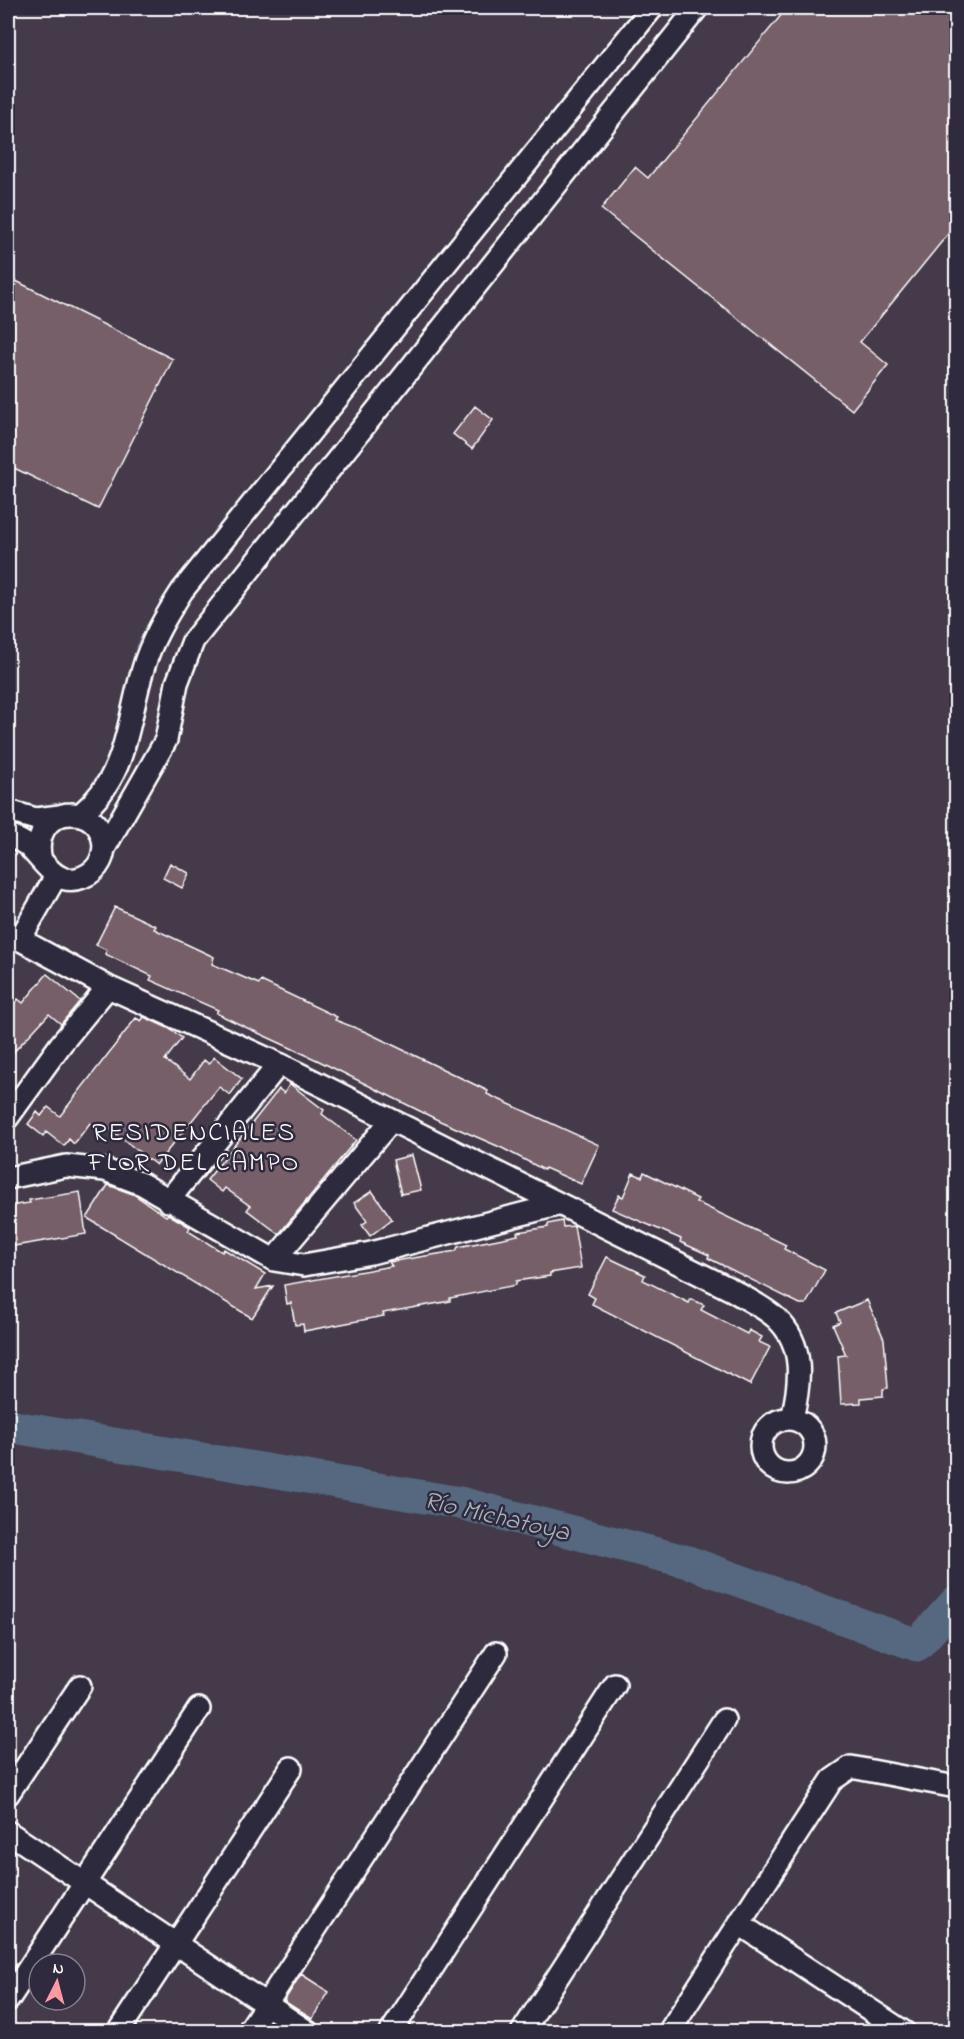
<svg xmlns="http://www.w3.org/2000/svg" width="964" height="2039" viewBox="0 0 964 2039" font-family="'Indie Flower',sans-serif">
	<rect width="100%" height="100%" fill="#443a4a"/>
	<filter id="ink" filterUnits="userSpaceOnUse"><feTurbulence type="fractalNoise" baseFrequency=".0167" numOctaves="2"/><feDisplacementMap in="SourceGraphic" scale="12" xChannelSelector="R" yChannelSelector="G"/><feConvolveMatrix kernelMatrix="1 2 1 2 8 2 1 2 1" color-interpolation-filters="sRGB"/></filter>
	<g filter="url(#ink)">
		<g fill="none" stroke-linecap="round" stroke-linejoin="round">
			<path stroke="#54687f" stroke-width="33" d="M 8,1426 L 460,1503 L 688,1562 L 917,1645 L 956,1602"/>
		</g>
		<path fill="#765e67" stroke="#fff" stroke-width="1.5" d="M 787,8 L 957,8 L 957,223 L 860,342 L 888,365 L 852,410 L 601,209 L 635,167 L 648,178 Z
			M 8,277 L 173,359 L 98,509 L 8,465 Z
			M 475,406 L 493,420 L 472,449 L 453,434 Z
			M 170,863 L 189,873 L 182,888 L 163,878 Z
			M 115,907 L 156,926 L 154,929 L 214,957 L 212,964 L 259,984 L 261,981 L 337,1017 L 335,1020 L 366,1032 L 488,1091 L 487,1094 L 599,1145 L 581,1184 L 545,1168 L 544,1170 L 502,1148 L 440,1121 L 317,1060 L 243,1026 L 216,1013 L 218,1010 L 150,980 L 152,976 L 105,954 L 107,950 L 96,945 Z
			M 47,974 L 80,1001 L 61,1024 L 49,1014 L 8,1058 L 8,1011 L 18,999 L 23,1003 Z
			M 144,1017 L 168,1028 L 182,1038 L 165,1060 L 190,1079 L 204,1060 L 209,1064 L 214,1057 L 242,1079 L 230,1095 L 219,1087 L 156,1165 L 106,1126 L 101,1132 L 90,1123 L 74,1144 L 69,1139 L 64,1146 L 46,1132 L 43,1136 L 28,1124 L 37,1112 L 41,1116 L 48,1107 L 60,1116 L 136,1018 L 141,1021 Z
			M 290,1084 L 324,1110 L 322,1114 L 356,1140 L 279,1234 L 247,1210 L 250,1206 L 225,1188 L 222,1192 L 207,1180 L 279,1089 L 284,1093 Z
			M 412,1155 L 421,1190 L 401,1194 L 393,1160 Z
			M 644,1172 L 698,1199 L 696,1202 L 786,1245 L 784,1249 L 825,1270 L 806,1304 L 800,1304 L 708,1258 L 709,1255 L 680,1242 L 681,1239 L 612,1209 L 619,1195 L 623,1197 L 633,1173 L 642,1177 Z
			M 108,1185 L 133,1194 L 166,1216 L 168,1214 L 190,1227 L 188,1231 L 222,1252 L 224,1249 L 265,1274 L 256,1289 L 273,1286 L 252,1318 L 87,1218 Z
			M 372,1191 L 392,1219 L 370,1236 L 362,1225 L 367,1221 L 354,1203 Z
			M 80,1192 L 86,1234 L 8,1247 L 8,1206 L 30,1203 L 29,1200 Z
			M 562,1221 L 563,1227 L 574,1226 L 581,1268 L 550,1273 L 550,1276 L 516,1281 L 516,1285 L 450,1298 L 450,1301 L 383,1313 L 384,1316 L 304,1331 L 303,1324 L 295,1325 L 291,1303 L 287,1304 L 284,1285 L 392,1266 L 389,1262 L 456,1251 L 458,1247 L 518,1235 L 517,1232 L 548,1227 L 548,1224 Z
			M 607,1257 L 645,1275 L 643,1280 L 689,1303 L 691,1299 L 704,1305 L 701,1310 L 747,1334 L 749,1330 L 762,1337 L 759,1342 L 770,1347 L 750,1385 L 592,1304 L 595,1298 L 588,1294 Z
			M 867,1300 L 884,1339 L 888,1388 L 883,1389 L 883,1396 L 861,1398 L 861,1403 L 841,1404 L 838,1356 L 846,1355 L 833,1325 L 840,1322 L 836,1313 Z
			M 301,1974 L 329,1992 L 312,2019 L 284,2001 Z"/>
		<g fill="none" stroke-linecap="round" stroke-linejoin="round">
			<defs>
				<path id="minor" d="M 8,811 L 36,819 L 60,816
					M 80,815 C 129,774 126,725 143,669 C 151,641 166,616 182,591 L 652,8
					M 8,835 C 14,838 22,841 28,846 C 44,861 56,888 83,877 C 116,864 108,813 71,814 C 46,814 35,838 41,860
					M 105,847 L 166,740 L 177,683 L 193,641 L 697,8
					M 8,933 L 108,987 L 279,1064 L 732,1290 C 746,1299 764,1307 776,1318 C 806,1345 800,1384 792,1419
					M 20,939 L 56,876
					M 8,1117 L 61,1044 L 108,987
					M 8,1178 L 66,1166 L 105,1170 L 142,1184 L 274,1260 L 304,1265 L 371,1253 L 557,1205
					M 168,1201 L 279,1064
					M 274,1260 L 390,1122
					M761 1446a27 27 0 1 1 54 0a27 27 0 1 1-54 0Z
					M 8,1794 L 80,1686
					M 8,1832 L 308,2032
					M 741,1925 L 904,2032
					M 8,2000 L 199,1709
					M 118,2032 L 291,1768
					M 248,2032 L 496,1653
					M 391,2032 L 615,1685
					M 522,2032 L 724,1720
					M 669,2032 L 832,1780 L 851,1767 L 956,1787"/>
			</defs>
			<use href="#minor" stroke="#fff" stroke-width="26"/>
			<use href="#minor" stroke="#2f2a3d" stroke-width="21"/>
		</g>
	</g>
	<g text-anchor="middle" stroke-width="5" stroke-linejoin="round" paint-order="stroke">
		<g font-size="26" letter-spacing="1.5" fill="#fff" stroke="#2f2a3d">
			<text x="194" y="1140">RESIDENCIALES<tspan x="194" dy="30">FLOR DEL CAMPO</tspan></text>
		</g>
		<g font-size="26" font-style="italic" fill="#aab4bf" stroke="#2f2a3d">
			<text transform="translate(497 1515) rotate(13)" y="9">Río Michatoya</text>
		</g>
	</g>
	<rect width="964" height="2039" fill="none" stroke="#2f2a3d" stroke-width="30"/>
	<rect x="15" y="15" width="934" height="2009" fill="none" stroke="#fff" stroke-width="2" filter="url(#ink)"/>
	<g transform="translate(57 1982) rotate(6)"><circle r="28" fill="#2f2a3d" stroke="#827f8b" stroke-width="1.5"/>
	<path d="M0-4.5L10 22L0 15L-10 22Z" fill="#ff9aa2"/>
	<text y="-9" font-size="16" font-weight="bold" text-anchor="middle" fill="#ffffff">N</text>
	</g>
</svg>
